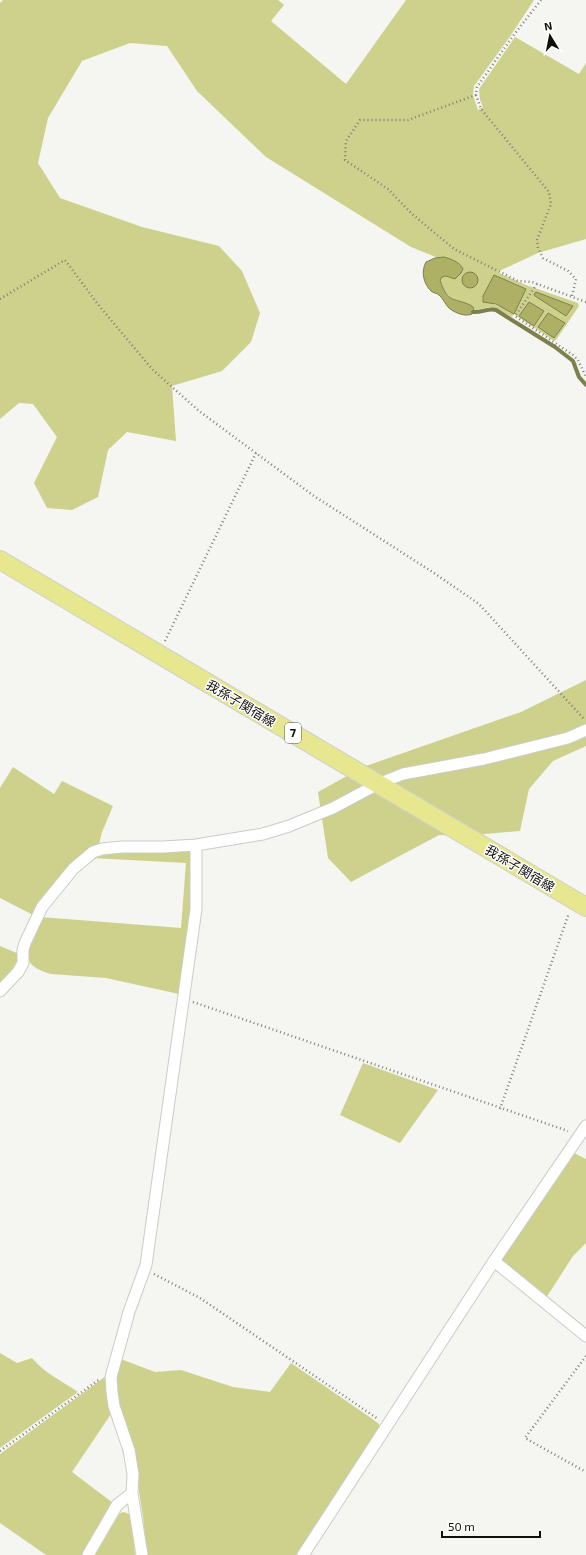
<svg xmlns="http://www.w3.org/2000/svg" width="586" height="1555" viewBox="0 0 586 1555" font-family="'Exo 2','Noto Sans JP',sans-serif">
	<rect width="100%" height="100%" fill="#f5f5f1"/>
	<path fill="#ced18c" fill-rule="evenodd" d="M 3,0 L 278,0 L 284,5 L 271,21 L 346,84 L 406,0 L 534,0 L 511,35 L 474,86 L 473,95 L 478,110 L 483,107 L 480,100 L 479,89 L 515,37 L 579,74 L 586,63 L 586,239 L 538,253 L 497,272 L 526,285 L 578,303 L 579,306 L 556,340 L 554,341 L 514,314 L 512,317 L 497,309 L 489,307 L 476,310 L 474,309 L 470,305 C 453,300 446,298 440,280 L 442,277 L 446,276 L 455,279 L 463,268 L 411,247 L 266,157 L 197,91 L 167,46 L 130,43 L 82,61 L 48,118 L 38,163 L 60,198 L 142,227 L 219,246 L 242,271 L 260,313 L 251,342 L 222,371 L 172,386 L 176,441 L 127,432 L 108,450 L 98,497 L 72,510 L 47,508 L 34,483 L 57,437 L 33,404 L 19,403 L 0,419 L 0,3 ZM 494,275 L 501,307 L 482,299 Z
		M 586,680 L 586,746 L 553,761 L 529,789 L 520,831 L 462,836 L 439,835 L 351,882 L 328,858 L 318,792 L 363,767 L 521,712 Z
		M 13,767 L 54,794 L 62,781 L 113,806 L 102,832 L 98,848 L 35,916 L 0,898 L 0,788 Z
		M 191,848 L 193,906 L 179,994 L 106,978 L 51,974 C 13,964 29,942 40,917 L 181,928 L 186,863 L 92,858 L 102,852 Z
		M 0,946 L 19,954 L 19,963 L 0,987 Z
		M 363,1063 L 438,1090 L 400,1143 L 340,1115 Z
		M 572,1152 L 586,1159 L 586,1243 L 573,1256 L 546,1298 L 501,1262 L 500,1258 Z
		M 0,1353 L 17,1363 L 32,1358 C 44,1373 62,1381 78,1392 L 0,1448 Z
		M 118,1358 L 155,1372 L 181,1370 L 233,1387 L 270,1392 L 291,1363 L 371,1418 L 379,1424 L 379,1429 L 296,1555 L 147,1555 L 143,1517 L 136,1472 L 114,1383 Z
		M 106,1376 L 113,1411 L 72,1472 L 113,1503 L 82,1555 L 46,1555 L 0,1523 L 0,1454 Z
		M 124,1512 L 131,1515 L 135,1555 L 95,1555 L 120,1513 Z"/>
	<path fill="#aeb165" stroke="#7e804b" d="M 444,257 C 451,259 460,262 463,269 L 461,273 L 455,279 L 446,276 L 442,277 L 440,280 C 448,305 455,297 472,306 L 474,309 L 472,314 C 465,317 455,313 449,308 C 445,304 443,298 439,295 C 437,293 433,293 431,291 C 423,283 421,271 426,262 L 435,258 Z
		M462 280a8 8 0 1 1 16 0a8 8 0 1 1-16 0Z
		M 494,275 L 526,289 L 514,314 L 496,304 L 483,302 L 483,296 Z
		M 536,292 L 573,306 L 566,316 L 535,296 L 534,294 Z
		M 529,302 L 544,311 L 534,326 L 519,316 Z
		M 548,313 L 565,323 L 554,338 L 538,327 Z"/>
	<g fill="none" stroke-linecap="round" stroke-linejoin="round">
		<path stroke="#7e804b" stroke-width="4" d="M 473,312 C 481,313 488,308 496,310 L 555,347 L 573,361 L 579,377 L 586,385"/>
		<defs>
			<path id="street" d="M 0,991 L 18,972 L 23,963 L 23,950 L 25,943 L 42,907 L 73,869 L 93,852 L 102,849 L 122,847 L 163,847 L 196,845 L 263,834 L 289,826 L 333,808 L 378,784 L 403,774 L 484,759 L 568,738 L 586,730
				M 494,1261 L 586,1336
				M 88,1555 L 117,1505 L 132,1493
				M 142,1555 L 132,1493 L 133,1474 L 129,1450 L 114,1406 L 112,1392 L 111,1377 L 129,1312 L 146,1265 L 196,909 L 196,845
				M 303,1555 L 494,1261 L 586,1126"/>
			<path id="primary" d="M 0,560 L 586,907"/>
		</defs>
		<use href="#street" stroke="#cbcbc7" stroke-width="13"/>
		<use href="#primary" stroke="#cfcfcf" stroke-width="20"/>
		<path stroke="#7f7f7c" stroke-width="2.5" stroke-dasharray="1 3" stroke-linecap="butt" d="M 541,0 L 513,36 L 477,87 L 476,95 L 481,109 L 549,192 L 551,204 L 537,240 L 538,248 L 543,258 L 568,271 L 576,279 L 572,296
			M 476,95 L 408,120 L 360,120 L 346,141 L 345,160 L 388,189 L 411,213 L 454,249 L 518,281 L 532,282 L 586,302
			M 537,284 L 515,316 L 573,355 L 578,360 L 586,377
			M 0,299 L 65,260 L 100,307 L 153,370 L 199,411 L 314,496 L 434,573 L 479,604 L 584,719
			M 165,641 L 256,453
			M 193,1002 L 568,1131
			M 500,1109 L 569,913
			M 154,1274 L 200,1298 L 378,1419
			M 586,1356 L 525,1438 L 586,1472
			M 0,1451 L 100,1379"/>
		<use href="#street" stroke="#fff" stroke-width="11"/>
		<use href="#primary" stroke="#e6e78f" stroke-width="18"/>
	</g>
	<g text-anchor="middle" stroke-width="3" stroke-linejoin="round" paint-order="stroke">
		<rect fill="#fffffe" stroke="#575756" stroke-width="1" x="285" y="723" width="16" height="20" rx="3"/>
		<g font-size="12" font-weight="bold" fill="#0f0f0e">
			<text x="293" y="737">7</text>
		</g>
		<g font-size="13" fill="#0f0f0e" stroke="#fffffe">
			<text transform="translate(241 703) rotate(31)" y="5">我孫子関宿線</text>
			<text transform="translate(520 868) rotate(31)" y="5">我孫子関宿線</text>
		</g>
	</g>
	<g transform="translate(550 36) rotate(350)" stroke="#fffffe" stroke-width="3" paint-order="stroke">
	<path d="M0-3L7 15L0 10L-7 15Z" fill="#0f0f0e"/>
	<text y="-6" font-size="11" font-weight="bold" text-anchor="middle" fill="#0f0f0e">N</text>
	</g>
	<path d="M442 1531v6h98v-6" fill="none" stroke="#0f0f0e" stroke-width="2"/>
	<text x="448" y="1531" font-size="12" fill="#0f0f0e" stroke="#fffffe" stroke-width="3" paint-order="stroke">50 m</text>
</svg>
